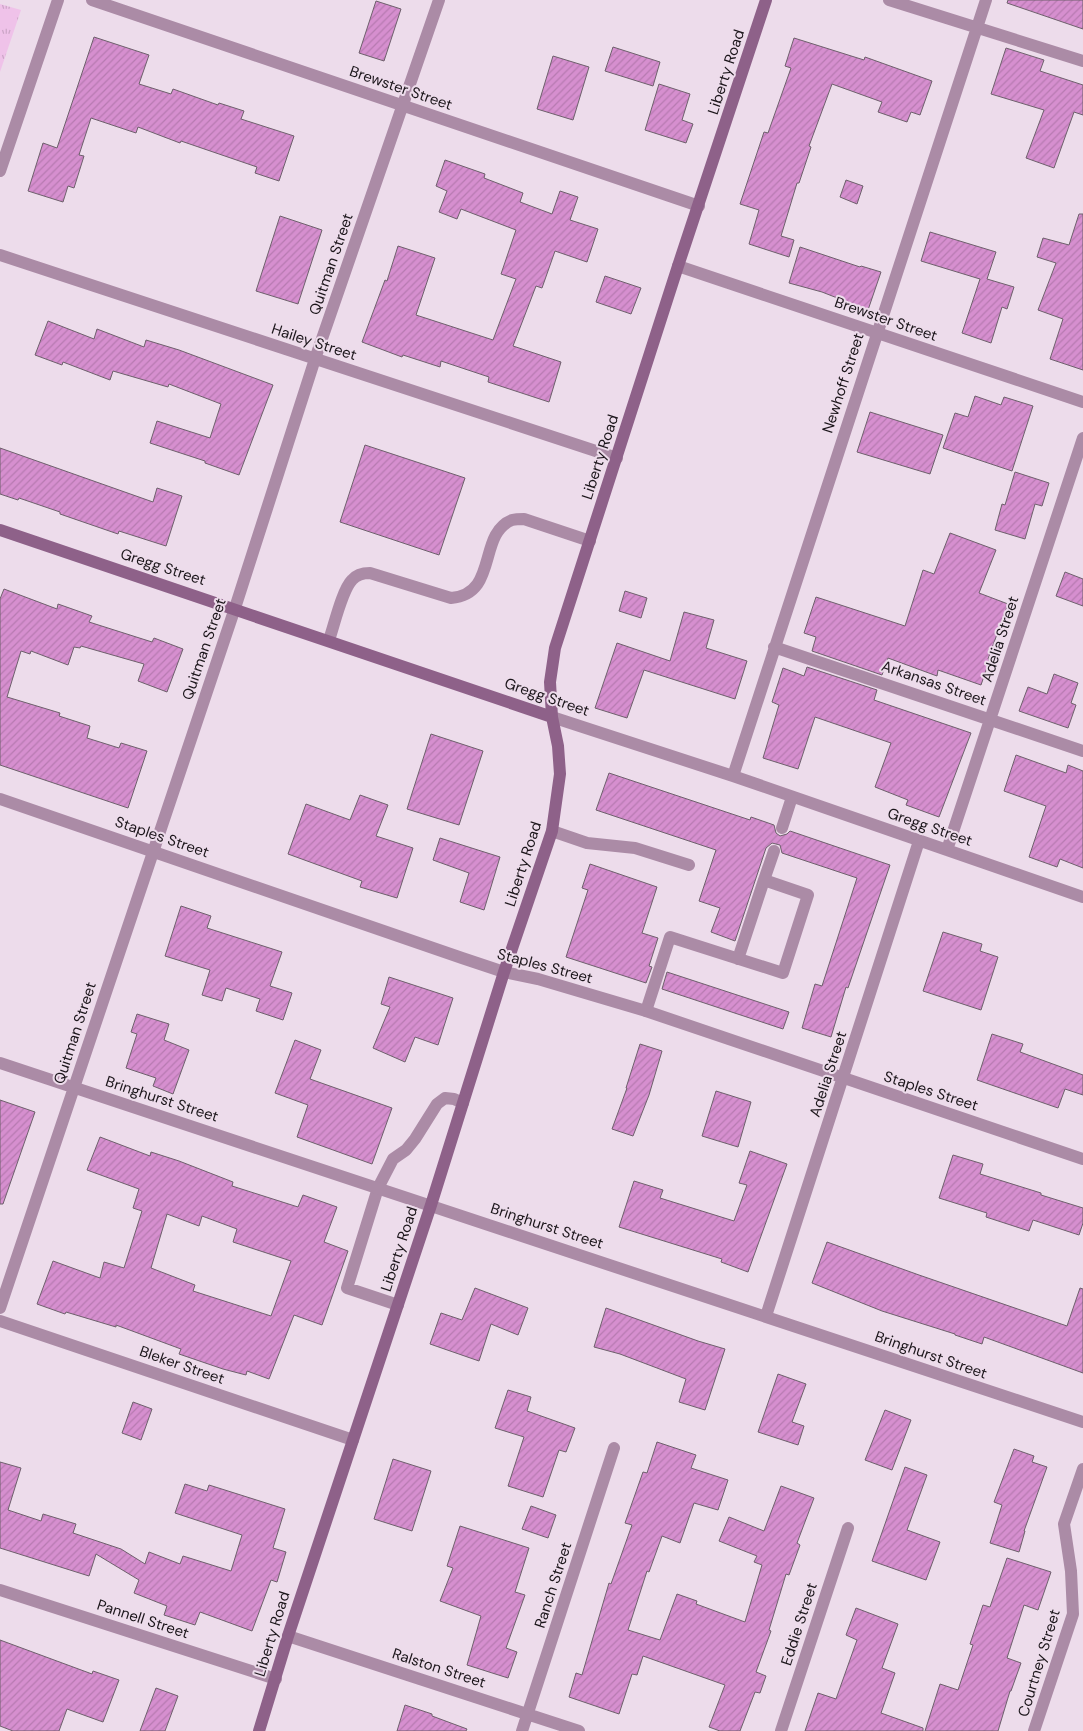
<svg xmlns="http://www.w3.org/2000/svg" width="1083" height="1731" viewBox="0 0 1083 1731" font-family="'DM Sans',sans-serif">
	<defs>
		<pattern id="grass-tufts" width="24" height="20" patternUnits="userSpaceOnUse" patternTransform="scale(1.25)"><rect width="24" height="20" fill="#efc2e9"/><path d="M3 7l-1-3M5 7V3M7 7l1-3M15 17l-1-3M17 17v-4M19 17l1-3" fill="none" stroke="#cca6c7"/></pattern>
		<pattern id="building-hatch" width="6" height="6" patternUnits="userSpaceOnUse" patternTransform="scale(1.25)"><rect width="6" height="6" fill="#d68fcf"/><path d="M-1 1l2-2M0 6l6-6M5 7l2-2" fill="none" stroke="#b77ab1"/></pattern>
	</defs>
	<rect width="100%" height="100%" fill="#eddceb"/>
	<path fill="url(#grass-tufts)" d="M 0,4 L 21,10 L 0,72 Z"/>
	<path fill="url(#building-hatch)" stroke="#6e606c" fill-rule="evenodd" d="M 1008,0 L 1083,0 L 1083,29 L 1007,3 Z
		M 376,1 L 401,9 L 384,61 L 359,53 Z
		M 94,37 L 149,55 L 139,84 L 171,94 L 173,89 L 218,105 L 219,103 L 244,111 L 241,119 L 294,136 L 279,181 L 255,173 L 257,167 L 181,141 L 180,143 L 138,127 L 136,133 L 91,118 L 79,155 L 84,156 L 74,188 L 68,186 L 63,202 L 28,191 L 43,143 L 57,148 Z
		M 794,38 L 864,60 L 865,57 L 932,81 L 920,115 L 911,112 L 907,122 L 878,112 L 882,102 L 832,84 L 809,146 L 811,147 L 799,183 L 797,183 L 781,236 L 794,240 L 789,257 L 749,244 L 759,210 L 740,204 L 764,132 L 768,133 L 791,68 L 785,66 Z
		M 613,47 L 660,62 L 653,86 L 605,71 Z
		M 1006,48 L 1044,60 L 1040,71 L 1083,85 L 1083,115 L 1074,112 L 1054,168 L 1026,158 L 1044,110 L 991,94 Z
		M 553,56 L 589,67 L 573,120 L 537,109 Z
		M 659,84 L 690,94 L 682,120 L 693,124 L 686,143 L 645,130 Z
		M 445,160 L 485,174 L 484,178 L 523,193 L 520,202 L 552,214 L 560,191 L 578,197 L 570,220 L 598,229 L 587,262 L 555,251 L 542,288 L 536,286 L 513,346 L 561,362 L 549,402 L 488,382 L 489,377 L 441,361 L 440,367 L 403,355 L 402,357 L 362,342 L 385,280 L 387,281 L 398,246 L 435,258 L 416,315 L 493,340 L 516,279 L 501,274 L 516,230 L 461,209 L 457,219 L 439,212 L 447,191 L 436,186 Z
		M 846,180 L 863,186 L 857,204 L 840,197 Z
		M 1079,214 L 1083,214 L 1083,370 L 1050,359 L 1063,319 L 1038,310 L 1056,263 L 1037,257 L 1043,238 L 1069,245 Z
		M 280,216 L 322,230 L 298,304 L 256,291 Z
		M 930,232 L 996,252 L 987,279 L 1014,287 L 1007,309 L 1002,307 L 991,343 L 962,333 L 980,279 L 921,261 Z
		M 800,247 L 860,267 L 861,266 L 881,272 L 868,310 L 822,292 L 789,283 Z
		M 605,276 L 641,288 L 631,314 L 596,302 Z
		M 48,321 L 94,339 L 97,329 L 144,347 L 146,340 L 179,350 L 273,385 L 239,475 L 205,463 L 205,461 L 150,443 L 157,421 L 210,438 L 221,404 L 169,384 L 168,387 L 113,371 L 110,380 L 63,362 L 62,365 L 35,355 Z
		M 975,396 L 1001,405 L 1004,397 L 1033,406 L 1012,471 L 943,448 L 955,413 L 968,417 Z
		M 870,412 L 943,435 L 930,474 L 857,452 Z
		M 365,445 L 465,478 L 439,555 L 340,522 Z
		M 0,448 L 153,502 L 157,488 L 182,496 L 166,546 L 119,531 L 118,534 L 60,514 L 60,512 L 19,498 L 18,500 L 0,494 Z
		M 1015,472 L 1049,483 L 1042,506 L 1035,504 L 1025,539 L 995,530 L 1002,504 L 1005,505 Z
		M 950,533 L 996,550 L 979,593 L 1008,604 L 988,659 L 990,659 L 981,685 L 938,670 L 937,676 L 888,658 L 882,675 L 812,651 L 816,637 L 804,633 L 816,597 L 905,626 L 923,570 L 934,574 Z
		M 1065,572 L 1083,579 L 1083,606 L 1056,596 Z
		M 4,589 L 57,609 L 58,604 L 92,616 L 89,622 L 152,642 L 154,638 L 183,649 L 167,692 L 138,681 L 144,664 L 81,646 L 80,648 L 74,647 L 68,665 L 31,651 L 30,654 L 21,651 L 7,697 L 60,713 L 59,716 L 90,726 L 87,738 L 119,748 L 121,743 L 147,751 L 128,808 L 0,765 L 0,599 Z
		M 625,591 L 647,598 L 641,618 L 619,611 Z
		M 684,612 L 714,620 L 706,648 L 747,661 L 735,699 L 644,670 L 627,718 L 595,708 L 617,643 L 670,661 Z
		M 807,667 L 877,690 L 874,700 L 971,733 L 939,817 L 906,805 L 908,800 L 875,787 L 891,743 L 815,717 L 798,769 L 763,758 L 779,705 L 772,702 L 783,668 L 804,676 Z
		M 1054,674 L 1078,683 L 1071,703 L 1076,705 L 1068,728 L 1019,711 L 1028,687 L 1047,694 Z
		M 431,734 L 483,751 L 459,825 L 407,809 Z
		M 1016,755 L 1066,773 L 1068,765 L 1083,771 L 1083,868 L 1060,859 L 1057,867 L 1029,857 L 1046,806 L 1004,791 Z
		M 609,773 L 750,820 L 751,817 L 774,825 L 776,833 L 780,836 L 787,834 L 790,831 L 890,865 L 848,988 L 846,987 L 831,1037 L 802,1028 L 815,984 L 822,986 L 857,878 L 782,853 L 780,845 L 772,843 L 766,848 L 735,941 L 711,932 L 720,908 L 699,901 L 716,850 L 596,810 Z
		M 360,795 L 388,805 L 376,836 L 413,848 L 397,898 L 360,887 L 362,881 L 288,854 L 306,804 L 350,820 Z
		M 440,838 L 500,857 L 484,910 L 460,902 L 469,873 L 433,860 Z
		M 590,864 L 657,887 L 642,933 L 658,938 L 649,966 L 652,967 L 646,983 L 566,957 L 588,890 L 582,888 Z
		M 181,906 L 211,916 L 207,928 L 282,952 L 270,986 L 292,993 L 283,1020 L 256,1011 L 260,999 L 226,988 L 222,1001 L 202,995 L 210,970 L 165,956 Z
		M 943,932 L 982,944 L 980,951 L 998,957 L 981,1010 L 923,991 Z
		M 667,972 L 789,1012 L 783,1029 L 662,989 Z
		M 389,977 L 453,998 L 438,1045 L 415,1037 L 405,1062 L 373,1048 L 390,1007 L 381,1004 Z
		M 137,1014 L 169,1024 L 164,1040 L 189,1050 L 173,1094 L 153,1086 L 156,1078 L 126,1068 L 137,1034 L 131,1032 Z
		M 992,1034 L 1023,1044 L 1020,1052 L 1083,1075 L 1083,1095 L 1065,1089 L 1058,1108 L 977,1080 Z
		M 295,1040 L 321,1050 L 310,1079 L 392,1108 L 372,1164 L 297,1137 L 308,1105 L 275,1093 Z
		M 640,1044 L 662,1051 L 649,1095 L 633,1136 L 612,1129 L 627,1088 L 626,1088 Z
		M 716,1091 L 751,1102 L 738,1147 L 702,1136 Z
		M 0,1100 L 35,1112 L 3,1204 L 0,1204 Z
		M 100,1137 L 150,1156 L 151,1152 L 179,1161 L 233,1182 L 232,1186 L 298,1207 L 303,1195 L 337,1207 L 324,1242 L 348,1251 L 322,1325 L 294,1315 L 269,1379 L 247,1371 L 246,1375 L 223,1369 L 179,1354 L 181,1349 L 116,1325 L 116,1327 L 66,1312 L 65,1314 L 37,1304 L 53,1261 L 100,1278 L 104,1262 L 124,1268 L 142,1211 L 133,1208 L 139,1189 L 87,1170 ZM 167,1214 L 199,1226 L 202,1216 L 237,1229 L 233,1242 L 291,1261 L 271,1316 L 193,1291 L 195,1285 L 151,1268 Z
		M 750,1151 L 787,1164 L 748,1272 L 721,1262 L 722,1259 L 619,1227 L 634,1181 L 663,1190 L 660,1198 L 734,1221 L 747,1185 L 739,1183 Z
		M 953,1155 L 983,1164 L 980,1174 L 1041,1193 L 1041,1195 L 1083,1208 L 1083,1223 L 1079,1235 L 1033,1220 L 1029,1231 L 986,1217 L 987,1213 L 939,1198 Z
		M 827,1242 L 919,1275 L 1067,1326 L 1080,1288 L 1083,1289 L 1083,1373 L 984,1337 L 982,1344 L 955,1335 L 955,1334 L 882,1311 L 812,1283 Z
		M 475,1288 L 528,1308 L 518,1335 L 491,1324 L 479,1361 L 430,1344 L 441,1313 L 462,1320 Z
		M 606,1308 L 698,1341 L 725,1349 L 705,1410 L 679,1402 L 686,1379 L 620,1354 L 594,1347 Z
		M 778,1374 L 806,1384 L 792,1422 L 804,1426 L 798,1445 L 758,1432 Z
		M 508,1390 L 531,1397 L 527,1411 L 575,1428 L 566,1452 L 559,1450 L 543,1497 L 508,1486 L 524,1437 L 495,1428 Z
		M 133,1402 L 152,1409 L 141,1440 L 122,1433 Z
		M 885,1410 L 911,1420 L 892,1470 L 865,1460 Z
		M 657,1442 L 696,1455 L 691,1468 L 728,1480 L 718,1510 L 694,1503 L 680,1543 L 662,1536 L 649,1572 L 647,1571 L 628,1630 L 660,1640 L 677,1594 L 697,1601 L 696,1604 L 745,1622 L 762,1565 L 754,1562 L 757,1556 L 719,1541 L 729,1517 L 764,1531 L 781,1486 L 814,1498 L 797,1543 L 800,1545 L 789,1575 L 786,1574 L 769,1630 L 771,1631 L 756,1672 L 766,1676 L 760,1693 L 755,1692 L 740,1731 L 720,1731 L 709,1727 L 725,1685 L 643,1656 L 637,1675 L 632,1674 L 619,1714 L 569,1697 L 576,1673 L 582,1675 L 609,1583 L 611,1584 L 632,1525 L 625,1523 L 643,1472 L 647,1473 Z
		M 1014,1449 L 1034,1456 L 1032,1462 L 1047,1467 L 1024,1531 L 1025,1531 L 1019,1552 L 990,1543 L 1002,1505 L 994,1502 Z
		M 393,1459 L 431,1471 L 412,1531 L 374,1519 Z
		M 0,1462 L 21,1468 L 8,1510 L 41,1521 L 43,1514 L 76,1524 L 73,1533 L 121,1549 L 145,1564 L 149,1552 L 180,1564 L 183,1556 L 231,1571 L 242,1535 L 175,1513 L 185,1484 L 207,1491 L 209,1485 L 285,1509 L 273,1548 L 286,1552 L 277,1582 L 271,1580 L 252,1631 L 200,1612 L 195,1625 L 164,1615 L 167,1606 L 134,1593 L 139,1580 L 96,1554 L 89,1576 L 0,1548 Z
		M 905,1467 L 927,1475 L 907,1530 L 940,1542 L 926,1580 L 872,1561 Z
		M 531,1506 L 556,1515 L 548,1538 L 522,1529 Z
		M 460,1526 L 529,1548 L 515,1592 L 525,1595 L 506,1648 L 517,1652 L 508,1678 L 467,1665 L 481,1616 L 440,1601 L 453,1568 L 447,1566 Z
		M 1007,1558 L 1051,1572 L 1038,1610 L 1024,1605 L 1007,1658 L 1021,1663 L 1011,1691 L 1010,1691 L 998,1731 L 925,1731 L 940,1684 L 958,1690 L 973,1645 L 970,1644 L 983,1605 L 990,1607 Z
		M 856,1608 L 898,1624 L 882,1668 L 895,1673 L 881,1713 L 923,1728 L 923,1731 L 805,1731 L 818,1693 L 836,1699 L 857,1640 L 846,1635 Z
		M 0,1640 L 92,1674 L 93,1671 L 119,1680 L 103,1722 L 67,1709 L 59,1731 L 13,1731 L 0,1726 Z
		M 156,1688 L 178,1696 L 165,1731 L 140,1731 Z
		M 405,1705 L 432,1714 L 432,1716 L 467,1729 L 466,1731 L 397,1731 Z"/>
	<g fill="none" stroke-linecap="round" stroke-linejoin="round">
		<path stroke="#ab8ba6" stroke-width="12" d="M 329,640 C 334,626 342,590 352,580 C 357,574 363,573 370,573 L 451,598 C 499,594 477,534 512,520 C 516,519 521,519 524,519 L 590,541
			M 782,828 L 792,797
			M 552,831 L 587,843 L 635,848 L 689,865
			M 738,959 L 764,880
			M 646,1011 L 670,937 L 783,973 L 808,895 L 764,880 L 774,851
			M 398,1305 L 347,1288 L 378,1188 L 393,1159 L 406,1150 L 415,1139 L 437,1104 L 445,1098 L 454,1099 L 463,1103"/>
		<path stroke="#ab8ba6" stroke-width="12" d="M 92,0 L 699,206
			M 889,0 L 1083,61
			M 0,171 L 58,0
			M 0,255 L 617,458
			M 678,266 L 1083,402
			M 774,647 L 1083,751
			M 552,717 L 733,776 L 1083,897
			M 733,776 L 986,0
			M 0,799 L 462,958 L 504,972 L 538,979 L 646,1011 L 1083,1159
			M 947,850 L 1083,438
			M 0,1063 L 1083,1422
			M 0,1308 L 235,608 L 315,359 L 439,0
			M 766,1316 L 919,841
			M 0,1321 L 353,1440
			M 0,1590 L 276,1679
			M 288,1636 L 579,1731
			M 522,1731 L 614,1448
			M 781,1731 L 848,1528
			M 1034,1731 L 1073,1614 L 1071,1571 L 1064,1524 L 1083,1469"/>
		<path stroke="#8e6189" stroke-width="12" d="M 0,530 L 552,717
			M 259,1731 L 288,1636 L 431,1205 L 504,972 L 552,831 L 560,774 L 558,746 L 552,717 L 550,682 L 555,648 L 678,266 L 766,0"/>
	</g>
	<g text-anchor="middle" stroke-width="4" stroke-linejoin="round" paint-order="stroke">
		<g font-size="15" fill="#1b151a" stroke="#eddceb">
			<text transform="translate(726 72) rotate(-72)" y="5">Liberty Road</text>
			<text transform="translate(401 88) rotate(19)" y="5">Brewster Street</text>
			<text transform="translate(331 264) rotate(-71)" y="5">Quitman Street</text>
			<text transform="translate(886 319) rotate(19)" y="5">Brewster Street</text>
			<text transform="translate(314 342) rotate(18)" y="5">Hailey Street</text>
			<text transform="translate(843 383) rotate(-72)" y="5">Newhoff Street</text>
			<text transform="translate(600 457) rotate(-72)" y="5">Liberty Road</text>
			<text transform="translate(163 567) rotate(18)" y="5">Gregg Street</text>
			<text transform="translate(1000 639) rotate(-72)" y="5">Adelia Street</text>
			<text transform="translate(204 649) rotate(-71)" y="5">Quitman Street</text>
			<text transform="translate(934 683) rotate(19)" y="5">Arkansas Street</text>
			<text transform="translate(547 697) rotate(19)" y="5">Gregg Street</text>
			<text transform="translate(930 827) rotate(19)" y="5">Gregg Street</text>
			<text transform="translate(162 837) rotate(19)" y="5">Staples Street</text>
			<text transform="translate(523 864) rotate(-72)" y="5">Liberty Road</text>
			<text transform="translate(545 966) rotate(15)" y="5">Staples Street</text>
			<text transform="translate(75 1033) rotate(-72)" y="5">Quitman Street</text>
			<text transform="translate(828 1074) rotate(-72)" y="5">Adelia Street</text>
			<text transform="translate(931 1091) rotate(18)" y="5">Staples Street</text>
			<text transform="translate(162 1099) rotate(18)" y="5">Bringhurst Street</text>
			<text transform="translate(547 1226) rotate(18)" y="5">Bringhurst Street</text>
			<text transform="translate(399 1249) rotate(-72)" y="5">Liberty Road</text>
			<text transform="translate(931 1355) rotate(19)" y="5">Bringhurst Street</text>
			<text transform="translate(182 1365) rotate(19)" y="5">Bleker Street</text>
			<text transform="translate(553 1585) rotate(-72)" y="5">Ranch Street</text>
			<text transform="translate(143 1619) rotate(18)" y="5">Pannell Street</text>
			<text transform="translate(799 1624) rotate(-72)" y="5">Eddie Street</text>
			<text transform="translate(272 1634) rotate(-73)" y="5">Liberty Road</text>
			<text transform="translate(1039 1663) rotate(-73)" y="5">Courtney Street</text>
			<text transform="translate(439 1668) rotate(18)" y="5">Ralston Street</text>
		</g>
	</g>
</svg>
